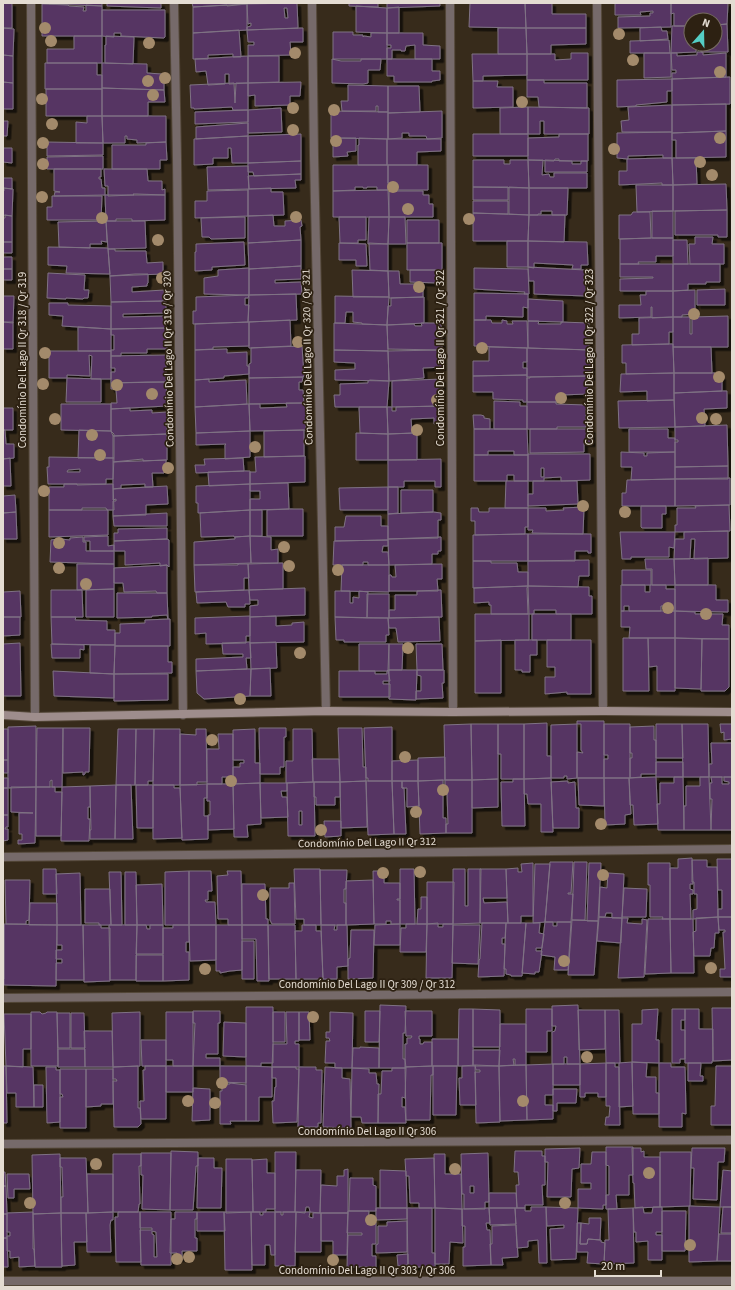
<svg xmlns="http://www.w3.org/2000/svg" width="735" height="1290" viewBox="0 0 735 1290" font-family="'Source Sans 3',sans-serif">
	<defs>
		<filter id="shadow"><feDropShadow dx="3.5" dy="3.5" stdDeviation="0" flood-color="#0009"/></filter>
	</defs>
	<rect width="100%" height="100%" fill="#372b1b"/>
	<path fill="#563563" stroke="#7f7284" fill-rule="evenodd" filter="url(#shadow)" d="M 3,3 L 12,3 L 12,28 L 3,28 Z
		M 49,3 L 102,3 L 102,6 L 49,4 Z
		M 107,3 L 161,3 L 161,8 L 107,6 Z
		M 192,3 L 247,3 L 247,4 L 193,7 Z
		M 297,3 L 298,28 L 247,30 L 247,27 L 251,26 L 251,23 L 248,24 L 247,4 ZM 284,8 L 287,8 L 288,18 L 285,18 Z
		M 349,3 L 378,3 L 378,7 L 349,6 Z
		M 387,3 L 440,3 L 440,6 L 387,8 Z
		M 470,3 L 525,3 L 526,28 L 469,27 Z
		M 525,3 L 552,3 L 552,14 L 586,14 L 586,28 L 526,28 Z
		M 615,3 L 671,3 L 671,27 L 618,28 L 618,17 L 650,16 L 650,13 L 653,13 L 653,11 L 640,12 L 641,15 L 615,15 Z
		M 671,3 L 728,3 L 727,24 L 715,25 L 715,20 L 691,20 L 691,26 L 674,26 L 674,13 L 671,14 Z
		M 42,4 L 68,5 L 69,6 L 84,7 L 83,11 L 86,11 L 86,5 L 102,6 L 102,36 L 42,36 Z
		M 247,4 L 247,30 L 193,33 L 193,7 L 227,5 L 227,6 Z
		M 356,6 L 387,8 L 387,33 L 356,32 Z
		M 399,7 L 399,33 L 387,33 L 387,8 Z
		M 102,10 L 165,10 L 165,37 L 164,38 L 121,36 L 121,33 L 114,33 L 114,37 L 102,36 Z
		M 727,24 L 728,52 L 701,52 L 701,44 L 715,44 L 715,25 Z
		M 672,26 L 691,26 L 691,44 L 696,44 L 696,52 L 671,53 Z
		M 661,27 L 662,31 L 667,31 L 668,39 L 640,41 L 640,28 Z
		M 3,28 L 14,29 L 13,56 L 3,55 Z
		M 303,28 L 303,42 L 290,42 L 291,55 L 248,56 L 248,45 L 254,45 L 254,42 L 248,42 L 247,30 Z
		M 498,28 L 526,28 L 527,54 L 498,54 Z
		M 526,28 L 586,28 L 586,44 L 551,45 L 551,54 L 527,54 Z
		M 239,30 L 241,57 L 233,57 L 233,54 L 208,55 L 208,59 L 193,59 L 193,33 Z
		M 333,32 L 353,32 L 353,35 L 363,35 L 363,37 L 364,36 L 371,37 L 371,33 L 387,33 L 387,59 L 333,59 Z
		M 387,33 L 423,33 L 423,45 L 440,46 L 440,59 L 415,59 L 415,45 L 406,46 L 405,51 L 401,51 L 401,50 L 392,50 L 392,59 L 387,59 L 387,48 L 391,48 L 391,45 L 387,45 Z
		M 74,36 L 102,36 L 102,63 L 47,63 L 47,49 L 74,49 Z
		M 106,36 L 134,37 L 133,64 L 105,63 L 105,45 L 106,45 Z
		M 669,40 L 670,53 L 630,53 L 630,41 Z
		M 697,52 L 703,52 L 703,55 L 726,53 L 726,77 L 672,79 L 672,73 L 676,73 L 676,70 L 672,70 L 671,53 L 677,53 L 677,56 L 697,55 Z
		M 571,53 L 588,53 L 588,80 L 527,80 L 527,54 L 555,54 L 555,60 L 571,59 Z
		M 644,53 L 671,53 L 671,77 L 644,78 Z
		M 472,54 L 527,54 L 527,75 L 483,76 L 483,81 L 473,81 Z
		M 3,55 L 13,56 L 13,83 L 3,82 Z
		M 248,56 L 248,83 L 229,84 L 229,74 L 225,74 L 225,84 L 208,85 L 206,71 L 196,72 L 195,59 Z
		M 248,56 L 279,56 L 279,82 L 248,83 Z
		M 332,59 L 341,61 L 361,61 L 361,59 L 381,59 L 380,70 L 368,70 L 368,83 L 363,84 L 332,83 Z
		M 387,59 L 432,59 L 432,71 L 440,71 L 440,80 L 432,81 L 432,82 L 394,82 L 394,76 L 387,76 Z
		M 45,63 L 97,63 L 97,75 L 102,75 L 102,89 L 45,89 Z
		M 102,63 L 147,64 L 147,73 L 162,74 L 162,83 L 164,83 L 164,90 L 102,88 Z
		M 730,77 L 730,104 L 672,105 L 672,79 Z
		M 672,79 L 672,91 L 667,91 L 667,102 L 636,105 L 636,106 L 617,107 L 617,80 Z
		M 527,80 L 544,80 L 544,83 L 587,83 L 587,108 L 539,107 L 538,97 L 527,97 Z
		M 473,81 L 498,81 L 497,87 L 513,87 L 513,107 L 473,108 Z
		M 3,82 L 13,83 L 13,109 L 3,109 Z
		M 301,82 L 300,96 L 290,96 L 290,105 L 255,106 L 255,95 L 248,96 L 248,83 Z
		M 234,83 L 235,103 L 236,83 L 248,83 L 248,110 L 233,110 L 232,107 L 194,109 L 194,108 L 191,108 L 190,85 Z
		M 348,85 L 388,86 L 388,112 L 378,112 L 378,106 L 376,106 L 376,111 L 342,111 L 341,101 L 348,101 Z
		M 388,86 L 419,86 L 420,112 L 388,113 Z
		M 102,88 L 164,90 L 165,102 L 148,102 L 148,116 L 102,116 Z
		M 46,89 L 102,89 L 102,116 L 46,116 Z
		M 726,104 L 726,131 L 672,133 L 672,105 Z
		M 672,105 L 672,132 L 622,132 L 621,121 L 629,120 L 628,107 Z
		M 528,107 L 528,134 L 500,134 L 500,108 Z
		M 528,107 L 589,108 L 589,134 L 544,134 L 544,121 L 540,121 L 540,134 L 528,134 Z
		M 281,108 L 282,132 L 248,133 L 248,110 Z
		M 248,110 L 248,122 L 195,124 L 195,112 Z
		M 331,111 L 388,112 L 388,139 L 331,138 Z
		M 442,111 L 442,138 L 427,139 L 426,136 L 409,136 L 409,133 L 402,133 L 402,138 L 388,139 L 388,113 Z
		M 87,116 L 102,116 L 103,143 L 76,143 L 76,122 L 87,123 Z
		M 102,116 L 166,116 L 166,142 L 137,143 L 137,140 L 127,139 L 127,136 L 125,136 L 125,143 L 103,143 Z
		M 3,121 L 8,121 L 7,136 L 3,136 Z
		M 248,123 L 248,136 L 196,139 L 196,127 Z
		M 726,131 L 726,157 L 676,158 L 676,140 L 672,140 L 672,133 Z
		M 672,132 L 672,158 L 663,158 L 663,155 L 628,156 L 628,159 L 617,158 L 617,133 Z
		M 301,134 L 301,161 L 248,163 L 248,136 Z
		M 473,134 L 528,134 L 528,156 L 473,156 Z
		M 559,134 L 588,134 L 588,161 L 559,161 L 559,159 L 555,159 L 554,161 L 528,160 L 528,138 L 559,137 Z
		M 248,136 L 248,163 L 232,163 L 231,148 L 228,148 L 228,158 L 213,158 L 213,164 L 194,165 L 194,139 Z
		M 333,138 L 356,138 L 356,151 L 347,152 L 348,156 L 333,157 Z
		M 359,138 L 387,139 L 387,165 L 358,165 L 358,145 L 359,145 Z
		M 387,139 L 441,139 L 441,151 L 417,152 L 417,165 L 387,165 Z
		M 47,142 L 103,143 L 103,155 L 47,156 Z
		M 166,142 L 167,160 L 160,160 L 160,169 L 112,169 L 112,145 L 146,145 L 146,143 Z
		M 3,148 L 12,148 L 12,163 L 3,162 Z
		M 103,156 L 103,169 L 47,169 L 47,157 Z
		M 663,158 L 672,158 L 673,185 L 662,185 L 662,183 L 619,185 L 619,171 L 627,171 L 627,159 Z
		M 672,158 L 696,158 L 697,184 L 673,185 Z
		M 473,160 L 504,160 L 504,164 L 510,164 L 510,160 L 528,160 L 529,188 L 473,187 Z
		M 528,160 L 543,160 L 542,175 L 549,174 L 550,177 L 554,177 L 554,173 L 587,173 L 587,188 L 529,188 Z
		M 545,160 L 572,161 L 572,164 L 581,164 L 581,161 L 587,161 L 587,172 L 545,172 Z
		M 301,161 L 301,174 L 254,176 L 253,172 L 248,172 L 248,163 Z
		M 333,165 L 388,165 L 388,190 L 377,190 L 377,187 L 367,187 L 367,188 L 363,188 L 363,187 L 355,187 L 355,190 L 333,191 Z
		M 388,165 L 428,165 L 428,190 L 394,190 L 394,183 L 388,183 Z
		M 248,166 L 249,189 L 208,190 L 207,167 Z
		M 54,169 L 101,169 L 101,177 L 99,177 L 99,179 L 101,179 L 102,188 L 105,188 L 105,195 L 54,196 L 55,192 L 60,192 L 54,191 Z
		M 104,169 L 147,169 L 148,181 L 162,181 L 162,190 L 165,189 L 165,195 L 137,194 L 133,194 L 134,195 L 108,196 L 108,186 L 105,186 Z
		M 301,174 L 301,180 L 295,180 L 296,188 L 249,189 L 248,176 Z
		M 3,178 L 12,178 L 12,189 L 3,188 Z
		M 726,184 L 727,210 L 673,211 L 673,185 Z
		M 636,185 L 673,185 L 673,211 L 637,212 Z
		M 473,187 L 508,187 L 508,200 L 473,200 Z
		M 509,187 L 529,188 L 529,215 L 509,214 Z
		M 4,188 L 13,189 L 12,216 L 3,215 L 3,191 L 4,191 Z
		M 271,188 L 271,192 L 283,192 L 284,215 L 248,216 L 248,189 Z
		M 529,188 L 568,188 L 567,215 L 552,215 L 552,211 L 541,211 L 541,214 L 538,214 L 538,215 L 529,215 Z
		M 248,190 L 248,216 L 195,218 L 195,201 L 207,201 L 207,191 Z
		M 388,190 L 389,217 L 333,217 L 333,191 Z
		M 389,191 L 423,191 L 423,195 L 429,195 L 429,204 L 433,204 L 433,217 L 389,217 Z
		M 105,195 L 165,195 L 165,220 L 132,221 L 132,219 L 116,219 L 116,221 L 106,221 Z
		M 52,196 L 102,196 L 101,220 L 47,220 L 47,207 L 52,207 Z
		M 473,201 L 508,201 L 508,214 L 473,213 Z
		M 727,210 L 727,237 L 718,237 L 718,235 L 675,235 L 675,211 Z
		M 652,211 L 673,211 L 673,238 L 652,238 Z
		M 633,212 L 650,212 L 651,238 L 619,239 L 619,215 L 631,215 Z
		M 473,213 L 529,215 L 528,241 L 473,241 Z
		M 5,215 L 12,216 L 12,242 L 3,242 L 3,218 L 5,218 Z
		M 273,215 L 274,226 L 285,226 L 285,221 L 301,220 L 302,226 L 300,227 L 301,240 L 248,243 L 248,216 Z
		M 529,215 L 565,215 L 564,242 L 528,241 Z
		M 245,217 L 245,238 L 211,239 L 209,237 L 202,237 L 201,218 Z
		M 339,217 L 366,217 L 366,240 L 358,240 L 358,243 L 340,243 Z
		M 369,217 L 389,217 L 388,244 L 368,244 Z
		M 389,217 L 405,217 L 406,244 L 388,244 Z
		M 407,220 L 439,220 L 439,243 L 407,243 Z
		M 106,221 L 107,242 L 101,241 L 102,244 L 90,244 L 90,248 L 59,247 L 58,222 Z
		M 106,221 L 145,221 L 146,248 L 108,249 Z
		M 695,237 L 713,237 L 712,244 L 724,244 L 724,264 L 690,264 L 689,244 L 695,244 Z
		M 652,238 L 673,238 L 673,256 L 656,256 L 656,262 L 638,262 L 639,264 L 620,264 L 620,239 Z
		M 301,240 L 301,266 L 249,269 L 248,243 Z
		M 673,240 L 687,240 L 688,264 L 673,264 Z
		M 507,241 L 528,241 L 528,267 L 507,267 Z
		M 528,241 L 587,242 L 588,265 L 581,265 L 581,269 L 572,269 L 573,265 L 534,263 L 534,268 L 528,267 Z
		M 3,242 L 12,242 L 12,253 L 3,253 Z
		M 244,242 L 245,265 L 212,267 L 212,270 L 195,271 L 195,252 L 196,252 L 196,244 Z
		M 339,243 L 366,244 L 367,266 L 356,266 L 356,260 L 339,260 Z
		M 369,243 L 388,244 L 388,271 L 370,270 Z
		M 407,243 L 442,243 L 442,270 L 407,270 Z
		M 48,247 L 108,248 L 110,274 L 66,273 L 67,266 L 48,265 Z
		M 108,249 L 115,249 L 115,251 L 146,251 L 147,263 L 163,262 L 163,274 L 110,276 Z
		M 3,257 L 12,257 L 12,269 L 3,269 Z
		M 620,264 L 673,264 L 673,291 L 620,291 L 620,279 L 653,278 L 653,277 L 620,277 Z
		M 673,264 L 720,264 L 720,282 L 706,282 L 706,284 L 688,284 L 688,290 L 673,291 Z
		M 301,266 L 301,279 L 275,280 L 275,283 L 301,282 L 302,294 L 249,295 L 249,269 Z
		M 528,267 L 585,270 L 584,282 L 586,282 L 585,296 L 534,294 L 534,281 L 529,281 Z
		M 249,268 L 249,295 L 204,294 L 204,278 L 218,276 L 218,270 Z
		M 474,268 L 528,269 L 529,294 L 524,294 L 525,292 L 474,289 Z
		M 3,269 L 12,269 L 12,280 L 3,280 Z
		M 352,270 L 388,271 L 389,297 L 353,297 Z
		M 410,270 L 438,270 L 438,283 L 410,282 Z
		M 388,271 L 399,271 L 400,284 L 423,284 L 423,297 L 389,298 Z
		M 48,273 L 85,275 L 84,290 L 89,290 L 88,298 L 84,298 L 83,299 L 66,298 L 66,299 L 47,298 Z
		M 135,274 L 148,274 L 148,283 L 147,284 L 147,286 L 132,287 L 132,292 L 164,290 L 165,301 L 111,302 L 110,276 Z
		M 725,289 L 725,305 L 697,305 L 697,290 Z
		M 695,290 L 695,314 L 682,315 L 682,317 L 673,317 L 673,291 Z
		M 646,291 L 673,291 L 673,317 L 652,318 L 652,307 L 651,307 L 651,317 L 619,318 L 619,305 L 641,305 L 640,295 L 646,295 Z
		M 474,293 L 528,294 L 528,308 L 523,307 L 523,317 L 486,316 L 486,320 L 474,320 Z
		M 296,294 L 297,320 L 248,322 L 249,295 Z
		M 249,295 L 248,298 L 245,298 L 245,305 L 249,305 L 248,322 L 193,324 L 193,311 L 196,311 L 196,297 Z
		M 3,296 L 14,296 L 13,323 L 3,322 Z
		M 335,296 L 389,297 L 387,325 L 362,324 L 362,323 L 353,322 L 353,312 L 346,312 L 345,323 L 335,323 Z
		M 424,297 L 424,323 L 387,325 L 388,306 L 391,306 L 391,298 Z
		M 528,299 L 563,301 L 563,322 L 528,321 Z
		M 166,301 L 166,313 L 123,314 L 123,317 L 166,316 L 166,328 L 111,329 L 111,302 Z
		M 49,303 L 68,303 L 68,305 L 111,306 L 111,329 L 62,326 L 63,316 L 49,315 Z
		M 728,316 L 728,347 L 673,347 L 673,317 L 690,317 L 690,334 L 692,334 L 692,317 Z
		M 673,317 L 673,332 L 669,332 L 669,344 L 632,345 L 632,334 L 639,334 L 639,318 Z
		M 290,320 L 291,346 L 249,348 L 249,322 Z
		M 474,320 L 491,320 L 492,323 L 502,323 L 502,320 L 507,321 L 507,324 L 513,324 L 512,321 L 527,321 L 528,348 L 474,346 Z
		M 528,321 L 539,321 L 538,324 L 561,324 L 561,322 L 589,323 L 589,350 L 528,348 Z
		M 3,322 L 13,322 L 13,349 L 3,349 Z
		M 249,322 L 249,346 L 213,347 L 213,349 L 195,350 L 195,324 Z
		M 334,323 L 387,325 L 388,351 L 334,350 Z
		M 421,323 L 441,323 L 442,350 L 388,349 L 387,325 L 414,324 L 415,326 L 422,326 Z
		M 78,327 L 111,329 L 111,351 L 78,351 Z
		M 167,328 L 167,349 L 147,349 L 147,353 L 121,353 L 121,356 L 111,356 L 111,350 L 114,350 L 114,335 L 111,335 L 111,329 Z
		M 669,344 L 673,344 L 674,373 L 626,374 L 626,363 L 622,363 L 622,345 Z
		M 302,346 L 304,376 L 303,377 L 249,378 L 249,364 L 251,363 L 251,348 Z
		M 489,347 L 527,348 L 527,362 L 523,362 L 523,368 L 527,368 L 527,375 L 473,376 L 473,361 L 489,361 Z
		M 673,347 L 711,347 L 712,373 L 674,373 Z
		M 527,348 L 592,350 L 592,377 L 587,376 L 527,377 Z
		M 227,349 L 227,353 L 247,352 L 247,366 L 249,366 L 249,374 L 224,376 L 224,378 L 195,380 L 195,350 Z
		M 334,350 L 388,351 L 389,381 L 335,380 L 335,370 L 355,369 L 355,363 L 334,362 Z
		M 442,350 L 443,367 L 423,368 L 424,378 L 389,381 L 388,351 Z
		M 49,351 L 111,351 L 111,379 L 91,379 L 92,356 L 89,355 L 90,376 L 67,375 L 67,378 L 49,378 Z
		M 166,355 L 166,382 L 111,383 L 111,372 L 115,372 L 115,368 L 111,368 L 111,356 Z
		M 674,373 L 674,400 L 647,401 L 647,391 L 620,392 L 621,374 Z
		M 674,373 L 715,373 L 715,376 L 722,376 L 722,391 L 674,393 Z
		M 527,375 L 527,402 L 523,402 L 523,400 L 493,399 L 493,392 L 473,392 L 473,376 Z
		M 587,376 L 588,394 L 560,395 L 560,402 L 527,402 L 527,378 L 530,378 L 530,377 Z
		M 303,377 L 302,382 L 299,382 L 299,390 L 303,390 L 304,403 L 249,404 L 249,378 Z
		M 67,378 L 101,379 L 101,402 L 66,402 Z
		M 209,379 L 209,382 L 246,380 L 247,404 L 195,407 L 195,380 Z
		M 442,379 L 442,400 L 437,399 L 437,404 L 441,404 L 441,406 L 392,407 L 392,381 Z
		M 370,380 L 389,381 L 387,407 L 335,407 L 334,395 L 340,395 L 340,384 L 368,383 L 368,381 Z
		M 147,382 L 166,382 L 167,406 L 111,409 L 111,403 L 117,403 L 116,389 L 111,389 L 111,383 Z
		M 722,391 L 727,391 L 727,408 L 704,409 L 705,426 L 675,427 L 674,393 Z
		M 674,400 L 675,427 L 619,428 L 618,401 Z
		M 494,401 L 520,402 L 520,406 L 527,406 L 527,429 L 494,429 Z
		M 527,402 L 556,402 L 556,404 L 586,405 L 586,427 L 557,427 L 557,429 L 527,429 Z
		M 286,403 L 306,403 L 306,430 L 250,431 L 249,404 L 260,404 L 260,408 L 287,407 Z
		M 61,404 L 111,404 L 111,431 L 61,430 Z
		M 249,404 L 250,431 L 196,433 L 195,407 Z
		M 442,406 L 442,424 L 434,424 L 434,418 L 411,419 L 412,433 L 388,434 L 387,407 L 392,407 L 392,411 L 396,411 L 396,407 Z
		M 359,407 L 387,407 L 388,434 L 360,433 Z
		M 3,408 L 13,408 L 13,430 L 3,430 Z
		M 130,408 L 130,411 L 152,410 L 152,413 L 167,412 L 167,434 L 113,436 L 111,431 L 111,409 Z
		M 473,415 L 481,415 L 484,416 L 484,418 L 490,419 L 490,429 L 474,429 Z
		M 727,425 L 728,466 L 675,467 L 675,442 L 678,442 L 678,440 L 675,440 L 675,427 Z
		M 474,429 L 527,429 L 528,455 L 514,455 L 514,451 L 488,451 L 488,455 L 474,455 Z
		M 530,429 L 592,429 L 592,443 L 584,443 L 584,452 L 530,453 Z
		M 629,429 L 668,429 L 668,438 L 675,438 L 675,452 L 629,452 Z
		M 3,430 L 5,430 L 6,444 L 14,444 L 14,458 L 3,459 Z
		M 79,430 L 111,431 L 114,434 L 114,458 L 78,458 Z
		M 304,430 L 304,456 L 264,457 L 264,431 Z
		M 250,431 L 250,457 L 225,459 L 225,445 L 226,444 L 196,445 L 196,433 Z
		M 356,433 L 388,434 L 388,460 L 356,460 Z
		M 417,433 L 417,460 L 388,460 L 388,434 Z
		M 167,434 L 167,460 L 143,461 L 143,459 L 113,462 L 113,436 Z
		M 621,452 L 644,453 L 644,456 L 647,456 L 647,453 L 675,452 L 675,479 L 631,480 L 632,467 L 621,467 Z
		M 528,454 L 590,454 L 590,480 L 561,481 L 561,477 L 544,478 L 544,481 L 528,481 ZM 541,468 L 544,468 L 544,477 L 541,477 Z
		M 474,455 L 528,455 L 528,481 L 514,481 L 514,475 L 507,475 L 507,481 L 474,481 Z
		M 305,456 L 305,482 L 250,484 L 250,472 L 256,472 L 255,457 Z
		M 49,457 L 114,458 L 113,479 L 106,479 L 106,484 L 48,484 L 47,467 L 49,467 ZM 80,469 L 80,472 L 67,472 L 68,470 Z
		M 10,458 L 11,486 L 3,486 L 3,459 Z
		M 243,458 L 244,471 L 196,473 L 195,465 L 205,465 L 204,459 Z
		M 441,459 L 441,487 L 435,487 L 435,481 L 404,481 L 404,487 L 388,487 L 388,460 Z
		M 166,460 L 166,470 L 164,471 L 164,473 L 152,473 L 153,487 L 145,487 L 145,484 L 121,485 L 121,488 L 113,489 L 113,462 Z
		M 728,466 L 728,479 L 675,479 L 675,467 Z
		M 244,471 L 250,471 L 250,484 L 209,486 L 208,472 Z
		M 730,478 L 730,505 L 675,506 L 675,479 Z
		M 675,479 L 675,506 L 622,506 L 622,493 L 626,493 L 627,480 Z
		M 506,481 L 528,481 L 528,508 L 505,508 Z
		M 533,481 L 577,481 L 578,504 L 528,506 L 528,494 L 533,494 Z
		M 288,483 L 289,509 L 250,510 L 250,499 L 260,499 L 260,491 L 250,491 L 250,484 Z
		M 64,484 L 77,484 L 77,485 L 113,484 L 114,510 L 107,510 L 106,508 L 82,508 L 82,510 L 49,510 L 49,487 L 64,487 Z
		M 250,484 L 250,510 L 198,513 L 198,503 L 196,503 L 196,486 Z
		M 167,486 L 168,504 L 146,505 L 146,515 L 113,516 L 113,501 L 116,501 L 116,499 L 113,500 L 113,489 Z
		M 388,487 L 398,487 L 398,513 L 388,514 Z
		M 388,487 L 388,510 L 340,510 L 339,488 Z
		M 401,490 L 433,490 L 433,512 L 401,513 Z
		M 15,495 L 16,512 L 3,513 L 3,496 Z
		M 729,505 L 730,531 L 675,532 L 675,525 L 677,525 L 677,508 L 696,508 L 695,506 Z
		M 641,506 L 666,506 L 666,514 L 662,514 L 662,528 L 642,528 L 641,527 Z
		M 584,507 L 583,534 L 532,533 L 533,530 L 528,530 L 528,508 L 546,508 L 546,511 L 564,510 L 563,508 Z
		M 471,508 L 478,508 L 479,512 L 489,512 L 489,508 L 528,508 L 528,527 L 525,527 L 525,534 L 475,535 L 475,521 L 471,521 Z
		M 289,509 L 303,509 L 303,536 L 267,536 L 267,510 Z
		M 49,510 L 108,510 L 108,535 L 49,537 Z
		M 250,510 L 250,536 L 234,537 L 234,536 L 201,537 L 200,513 Z
		M 250,510 L 262,510 L 262,536 L 250,536 Z
		M 16,512 L 17,539 L 3,539 L 3,513 Z
		M 433,512 L 441,513 L 441,520 L 438,520 L 438,538 L 388,539 L 388,514 Z
		M 167,513 L 167,526 L 114,526 L 113,516 Z
		M 346,516 L 381,516 L 381,526 L 388,526 L 388,540 L 335,541 L 335,527 L 344,527 Z
		M 167,528 L 167,539 L 114,541 L 114,533 L 118,533 L 118,529 Z
		M 728,531 L 728,558 L 694,559 L 695,539 L 691,539 L 690,559 L 674,559 L 675,539 L 684,539 L 684,532 Z
		M 620,532 L 675,532 L 674,548 L 669,547 L 669,557 L 631,557 L 631,559 L 622,559 Z
		M 525,534 L 528,534 L 528,561 L 473,561 L 473,535 Z
		M 528,534 L 591,534 L 591,553 L 588,553 L 588,551 L 575,551 L 575,561 L 528,561 Z
		M 108,536 L 108,546 L 114,545 L 114,551 L 90,551 L 90,541 L 84,541 L 84,537 Z
		M 250,536 L 271,537 L 271,550 L 278,549 L 278,563 L 251,563 Z
		M 250,536 L 251,563 L 194,565 L 194,542 L 235,539 L 235,537 Z
		M 83,537 L 83,542 L 86,542 L 86,551 L 114,551 L 114,564 L 50,562 L 51,540 L 58,539 L 60,541 L 60,539 L 70,540 L 70,538 Z
		M 441,537 L 441,551 L 438,551 L 438,554 L 432,554 L 432,564 L 389,565 L 388,539 Z
		M 167,539 L 169,540 L 169,567 L 167,565 L 160,566 L 160,563 L 125,565 L 125,551 L 114,551 L 114,541 Z
		M 388,540 L 388,546 L 383,546 L 382,552 L 388,552 L 389,565 L 368,565 L 368,562 L 363,562 L 363,565 L 333,565 L 334,541 Z
		M 708,558 L 708,585 L 675,585 L 674,559 Z
		M 645,559 L 674,559 L 675,585 L 652,585 L 652,569 L 646,569 Z
		M 589,560 L 589,576 L 579,576 L 578,587 L 528,586 L 528,561 Z
		M 473,561 L 491,561 L 491,563 L 517,563 L 518,572 L 528,572 L 528,586 L 473,588 Z
		M 283,563 L 283,589 L 249,590 L 248,564 Z
		M 77,564 L 114,564 L 114,589 L 77,590 Z
		M 238,564 L 248,564 L 249,578 L 244,578 L 244,590 L 195,592 L 194,565 L 238,565 Z
		M 442,564 L 442,579 L 437,579 L 438,591 L 389,591 L 389,575 L 391,575 L 392,577 L 396,577 L 395,565 Z
		M 167,565 L 167,593 L 157,593 L 156,591 L 124,592 L 123,583 L 114,583 L 114,568 Z
		M 342,565 L 389,565 L 389,592 L 341,591 Z
		M 622,570 L 651,570 L 651,585 L 622,585 Z
		M 621,585 L 645,585 L 645,592 L 650,592 L 650,585 L 666,585 L 666,589 L 675,589 L 675,611 L 664,611 L 664,606 L 661,606 L 661,611 L 629,611 L 629,606 L 624,606 L 624,611 L 621,611 Z
		M 675,585 L 716,585 L 716,600 L 728,600 L 728,612 L 675,611 Z
		M 528,586 L 527,588 L 528,614 L 491,614 L 491,605 L 489,605 L 489,602 L 474,603 L 474,588 Z
		M 528,586 L 589,587 L 589,596 L 592,596 L 592,614 L 556,614 L 556,610 L 534,610 L 534,614 L 529,614 Z
		M 305,588 L 305,615 L 250,617 L 250,606 L 258,605 L 258,600 L 250,600 L 249,590 Z
		M 114,589 L 114,617 L 86,617 L 86,590 Z
		M 51,590 L 82,590 L 83,617 L 51,617 Z
		M 249,590 L 250,604 L 245,604 L 245,607 L 228,607 L 226,602 L 197,603 L 196,592 Z
		M 441,590 L 442,617 L 389,618 L 389,610 L 395,610 L 395,595 L 417,595 L 417,591 Z
		M 20,591 L 21,617 L 3,617 L 3,592 Z
		M 335,591 L 350,591 L 350,603 L 353,603 L 353,597 L 359,598 L 359,591 L 368,592 L 367,618 L 335,617 Z
		M 117,593 L 167,593 L 168,619 L 167,615 L 152,616 L 152,617 L 117,618 Z
		M 367,594 L 389,594 L 389,618 L 367,618 Z
		M 621,611 L 675,611 L 675,638 L 629,638 L 630,627 L 621,627 Z
		M 675,611 L 695,612 L 695,614 L 723,614 L 722,625 L 729,625 L 729,639 L 675,638 Z
		M 475,614 L 529,614 L 529,640 L 475,641 Z
		M 532,614 L 571,614 L 571,640 L 532,640 Z
		M 250,616 L 250,636 L 246,636 L 246,643 L 206,644 L 206,633 L 195,634 L 195,618 Z
		M 276,616 L 276,626 L 292,625 L 292,623 L 304,622 L 304,642 L 250,643 L 250,617 Z
		M 3,617 L 20,617 L 20,635 L 3,636 Z
		M 51,617 L 76,617 L 75,620 L 107,621 L 107,630 L 115,630 L 115,645 L 52,644 Z
		M 335,617 L 388,618 L 389,635 L 386,635 L 386,642 L 344,642 L 344,640 L 336,640 Z
		M 439,617 L 440,641 L 398,642 L 396,628 L 389,628 L 388,618 Z
		M 170,619 L 170,646 L 115,646 L 115,633 L 120,633 L 120,624 L 145,623 L 145,620 Z
		M 623,638 L 648,638 L 649,691 L 623,691 Z
		M 648,638 L 675,638 L 675,691 L 657,691 L 657,666 L 649,667 Z
		M 675,638 L 702,639 L 701,689 L 675,688 Z
		M 702,639 L 729,639 L 729,687 L 725,691 L 701,691 Z
		M 501,640 L 501,693 L 475,693 L 475,641 Z
		M 515,640 L 537,640 L 537,655 L 530,655 L 530,672 L 522,672 L 522,670 L 515,670 Z
		M 547,640 L 591,640 L 591,694 L 567,694 L 567,692 L 545,694 L 545,677 L 555,677 L 555,667 L 547,667 Z
		M 250,642 L 251,658 L 246,658 L 247,669 L 196,671 L 196,659 L 243,657 L 243,654 L 223,654 L 222,643 Z
		M 276,642 L 277,668 L 251,669 L 250,643 Z
		M 20,643 L 21,696 L 3,696 L 3,644 Z
		M 51,644 L 84,645 L 84,650 L 80,649 L 80,658 L 52,658 Z
		M 359,644 L 389,644 L 389,671 L 359,671 Z
		M 389,644 L 403,644 L 402,670 L 388,670 Z
		M 416,644 L 442,644 L 443,670 L 417,670 Z
		M 90,645 L 115,645 L 114,674 L 90,673 Z
		M 115,646 L 168,646 L 168,662 L 172,662 L 172,673 L 114,674 Z
		M 270,668 L 271,696 L 250,696 L 251,669 Z
		M 247,669 L 251,669 L 250,696 L 204,699 L 197,693 L 196,671 Z
		M 388,670 L 390,681 L 383,681 L 383,684 L 390,684 L 390,697 L 339,697 L 339,671 L 375,671 L 375,674 L 387,674 L 387,671 Z
		M 389,670 L 417,670 L 416,700 L 389,699 Z
		M 417,670 L 444,670 L 444,683 L 442,683 L 443,698 L 416,699 L 416,691 L 421,691 L 421,676 L 417,675 Z
		M 53,671 L 114,674 L 114,698 L 54,696 Z
		M 114,674 L 168,674 L 168,700 L 114,701 Z
		M 577,721 L 604,721 L 604,778 L 577,778 L 577,752 L 583,753 L 581,750 L 581,724 L 577,724 Z
		M 547,723 L 547,756 L 551,756 L 551,778 L 524,779 L 524,724 Z
		M 471,724 L 472,780 L 445,780 L 444,725 Z
		M 471,724 L 498,724 L 498,779 L 472,780 Z
		M 498,724 L 524,724 L 524,779 L 501,779 L 501,754 L 498,754 Z
		M 577,724 L 577,778 L 567,779 L 567,776 L 564,776 L 564,778 L 551,778 L 551,725 Z
		M 604,724 L 630,724 L 630,778 L 604,778 L 604,759 L 608,759 L 608,755 L 604,755 Z
		M 656,724 L 682,724 L 683,758 L 656,758 Z
		M 682,724 L 708,724 L 709,777 L 683,777 Z
		M 720,724 L 732,724 L 732,739 L 724,740 L 724,732 L 721,733 Z
		M 36,726 L 36,787 L 8,788 L 8,727 Z
		M 654,726 L 654,740 L 656,740 L 656,774 L 641,774 L 641,777 L 630,778 L 630,758 L 632,758 L 632,753 L 630,753 L 630,727 Z
		M 392,727 L 392,781 L 368,781 L 368,778 L 366,778 L 364,728 Z
		M 37,728 L 63,728 L 62,787 L 52,787 L 52,780 L 50,781 L 50,787 L 36,787 Z
		M 63,728 L 90,728 L 89,772 L 85,772 L 85,774 L 83,775 L 83,772 L 63,773 Z
		M 259,728 L 286,728 L 286,737 L 284,737 L 284,767 L 280,767 L 280,774 L 260,774 Z
		M 338,728 L 362,728 L 363,767 L 366,767 L 366,781 L 340,782 Z
		M 3,729 L 8,729 L 8,760 L 3,760 Z
		M 118,729 L 136,729 L 135,785 L 116,785 Z
		M 136,729 L 154,729 L 153,781 L 148,781 L 148,785 L 135,785 Z
		M 154,729 L 180,729 L 180,785 L 153,785 Z
		M 196,729 L 206,729 L 207,782 L 197,782 L 197,785 L 180,785 L 180,734 L 196,735 Z
		M 255,729 L 255,763 L 260,763 L 260,783 L 233,784 L 233,767 L 240,767 L 240,763 L 244,763 L 244,760 L 233,760 L 233,730 Z
		M 293,729 L 312,729 L 313,782 L 286,783 L 286,761 L 293,761 Z
		M 218,734 L 233,734 L 233,777 L 222,777 L 222,784 L 207,784 L 207,749 L 219,749 Z
		M 711,743 L 732,743 L 732,777 L 709,777 L 709,764 L 712,764 Z
		M 445,757 L 445,780 L 418,781 L 418,758 Z
		M 312,759 L 339,759 L 340,782 L 313,782 Z
		M 3,760 L 8,760 L 8,773 L 3,773 Z
		M 418,760 L 418,781 L 392,781 L 392,761 Z
		M 656,762 L 683,762 L 683,777 L 656,777 Z
		M 656,777 L 658,824 L 634,825 L 633,805 L 630,805 L 629,778 Z
		M 674,777 L 683,777 L 684,830 L 658,830 L 657,804 L 660,804 L 660,783 L 674,783 Z
		M 700,777 L 709,777 L 711,830 L 684,830 L 684,806 L 686,806 L 686,786 L 700,786 Z
		M 711,777 L 722,777 L 722,784 L 729,784 L 729,782 L 724,781 L 724,777 L 732,777 L 732,830 L 711,830 L 712,799 L 710,799 L 710,783 L 712,783 Z
		M 3,778 L 8,778 L 8,788 L 3,788 Z
		M 551,778 L 553,832 L 541,832 L 541,804 L 528,804 L 527,794 L 524,794 L 524,779 Z
		M 578,778 L 604,778 L 604,806 L 579,805 Z
		M 604,778 L 629,778 L 631,814 L 625,815 L 625,824 L 605,825 Z
		M 498,779 L 498,807 L 472,808 L 472,780 Z
		M 513,779 L 524,779 L 525,826 L 502,826 L 501,782 L 513,782 Z
		M 443,780 L 443,818 L 446,818 L 446,833 L 420,834 L 418,781 Z
		M 445,780 L 472,780 L 472,833 L 446,833 L 446,824 L 448,824 L 447,791 L 445,791 Z
		M 366,781 L 392,781 L 394,834 L 368,835 Z
		M 366,781 L 367,827 L 341,828 L 340,782 Z
		M 392,781 L 402,781 L 402,788 L 404,788 L 406,834 L 394,834 Z
		M 402,781 L 418,781 L 419,806 L 407,807 L 407,788 L 402,788 Z
		M 568,781 L 568,783 L 575,782 L 576,808 L 579,808 L 579,828 L 553,828 L 551,782 Z
		M 314,782 L 315,836 L 288,836 L 287,783 ZM 299,811 L 302,811 L 302,825 L 299,825 Z
		M 314,782 L 340,782 L 340,797 L 335,797 L 335,805 L 316,805 L 316,797 L 314,797 Z
		M 260,783 L 287,783 L 287,791 L 281,791 L 282,797 L 287,797 L 288,817 L 261,818 Z
		M 260,783 L 261,824 L 247,825 L 248,837 L 234,837 L 233,784 Z
		M 207,784 L 233,784 L 234,829 L 208,830 L 208,815 L 210,815 L 210,801 L 207,801 Z
		M 207,784 L 207,798 L 204,798 L 204,816 L 208,816 L 208,839 L 182,840 L 180,785 Z
		M 116,785 L 115,839 L 90,839 L 90,830 L 91,830 L 90,786 Z
		M 116,785 L 131,785 L 133,839 L 115,839 Z
		M 136,785 L 153,785 L 153,828 L 137,828 Z
		M 153,785 L 174,785 L 174,788 L 180,788 L 182,838 L 153,839 Z
		M 90,786 L 90,807 L 88,807 L 88,819 L 90,819 L 89,841 L 61,841 L 62,787 Z
		M 11,787 L 36,787 L 35,843 L 18,844 L 18,840 L 22,840 L 22,834 L 19,834 L 19,813 L 33,813 L 11,812 Z
		M 36,787 L 55,787 L 55,792 L 62,792 L 61,836 L 36,836 Z
		M 3,788 L 8,788 L 8,815 L 3,815 Z
		M 3,815 L 8,815 L 8,827 L 6,827 L 5,829 L 8,829 L 8,840 L 3,841 Z
		M 324,821 L 341,821 L 341,836 L 325,837 Z
		M 692,858 L 693,884 L 690,884 L 690,889 L 693,890 L 693,894 L 690,894 L 691,919 L 670,919 L 670,868 L 678,868 L 678,859 Z
		M 717,859 L 732,859 L 732,917 L 718,917 L 718,909 L 722,909 L 722,890 L 718,890 Z
		M 692,860 L 707,860 L 707,867 L 717,867 L 718,917 L 693,919 L 693,910 L 697,909 L 697,894 L 694,894 L 694,882 L 692,882 Z
		M 550,862 L 573,862 L 571,893 L 568,893 L 568,894 L 573,894 L 571,922 L 545,922 Z
		M 574,862 L 587,862 L 585,920 L 572,920 Z
		M 533,863 L 533,916 L 521,916 L 521,923 L 508,923 L 506,869 L 518,868 L 518,872 L 522,872 L 521,864 Z
		M 589,863 L 601,863 L 598,921 L 587,921 Z
		M 648,863 L 670,863 L 670,919 L 662,919 L 663,917 L 650,917 L 650,885 L 648,885 Z
		M 535,864 L 550,864 L 545,922 L 533,923 Z
		M 43,869 L 56,869 L 57,894 L 43,894 Z
		M 294,869 L 320,869 L 321,925 L 304,925 L 304,919 L 296,919 Z
		M 400,869 L 414,869 L 415,924 L 400,924 Z
		M 453,869 L 465,869 L 465,906 L 468,906 L 468,869 L 481,869 L 480,923 L 453,924 Z
		M 480,869 L 506,869 L 507,898 L 483,898 L 484,903 L 507,902 L 508,923 L 480,923 Z
		M 320,870 L 347,870 L 346,889 L 344,889 L 344,903 L 346,903 L 346,925 L 321,925 Z
		M 189,871 L 211,871 L 212,891 L 208,891 L 208,900 L 205,900 L 206,902 L 215,902 L 216,925 L 189,925 Z
		M 189,871 L 189,925 L 165,925 L 165,872 Z
		M 227,871 L 241,871 L 242,925 L 228,925 L 228,919 L 218,919 L 217,876 L 228,875 Z
		M 373,871 L 384,871 L 384,883 L 400,883 L 400,899 L 397,899 L 397,900 L 400,900 L 400,924 L 391,924 L 391,921 L 386,921 L 386,924 L 374,924 Z
		M 109,872 L 121,872 L 122,925 L 111,925 Z
		M 125,872 L 136,872 L 137,925 L 125,925 Z
		M 80,873 L 81,925 L 57,925 L 56,874 Z
		M 608,873 L 624,874 L 622,918 L 612,918 L 612,913 L 606,913 L 605,917 L 599,917 L 600,887 L 607,888 Z
		M 5,880 L 30,880 L 29,920 L 26,921 L 26,924 L 6,924 Z
		M 373,880 L 374,924 L 346,925 L 346,881 Z
		M 427,882 L 454,882 L 453,924 L 427,924 Z
		M 289,883 L 294,883 L 295,924 L 272,924 L 270,920 L 270,888 L 289,888 Z
		M 162,884 L 163,925 L 137,925 L 136,885 Z
		M 242,884 L 265,884 L 266,919 L 268,919 L 268,925 L 242,925 Z
		M 624,888 L 647,889 L 646,917 L 622,917 Z
		M 85,889 L 110,889 L 111,925 L 99,925 L 99,923 L 85,923 Z
		M 421,897 L 427,897 L 427,924 L 417,924 L 418,909 L 421,909 Z
		M 30,903 L 57,903 L 57,925 L 29,925 Z
		M 599,917 L 622,918 L 621,943 L 597,941 Z
		M 718,917 L 719,933 L 715,933 L 714,948 L 711,948 L 710,956 L 694,956 L 693,932 L 696,931 L 696,918 Z
		M 718,917 L 732,917 L 732,977 L 720,977 L 720,969 L 725,969 L 723,932 L 725,932 L 725,930 L 719,930 Z
		M 622,918 L 628,918 L 627,923 L 642,924 L 642,919 L 647,920 L 644,977 L 618,978 Z
		M 648,919 L 670,919 L 671,973 L 645,974 Z
		M 670,919 L 693,919 L 694,973 L 671,973 Z
		M 572,920 L 598,921 L 594,975 L 568,975 Z
		M 545,922 L 553,922 L 553,926 L 557,926 L 557,922 L 571,922 L 568,970 L 554,970 L 555,957 L 541,955 Z
		M 438,923 L 438,927 L 443,927 L 443,924 L 453,924 L 452,978 L 426,978 L 427,924 Z
		M 482,923 L 506,923 L 505,938 L 502,938 L 502,944 L 505,944 L 504,976 L 478,977 L 479,960 L 480,959 Z
		M 506,923 L 526,923 L 522,976 L 511,976 L 511,975 L 506,974 L 506,969 L 504,969 Z
		M 526,923 L 540,923 L 539,933 L 544,934 L 542,948 L 536,948 L 536,951 L 542,951 L 539,972 L 535,972 L 535,974 L 522,973 Z
		M 3,924 L 4,924 L 4,979 L 3,979 Z
		M 4,924 L 57,925 L 56,986 L 4,985 Z
		M 400,924 L 400,945 L 374,945 L 375,925 Z
		M 406,924 L 427,924 L 426,952 L 400,952 L 401,928 L 406,928 Z
		M 57,925 L 83,925 L 84,980 L 56,980 L 56,963 L 62,963 L 62,959 L 56,959 L 56,950 L 62,950 L 62,945 L 57,945 Z
		M 83,925 L 101,925 L 101,928 L 110,928 L 110,981 L 84,982 Z
		M 109,925 L 137,925 L 136,980 L 110,980 Z
		M 137,925 L 146,925 L 147,929 L 150,929 L 150,925 L 163,925 L 163,954 L 136,954 Z
		M 173,925 L 189,925 L 189,942 L 186,942 L 186,952 L 189,952 L 189,980 L 163,981 L 163,928 L 173,928 Z
		M 189,925 L 216,925 L 216,960 L 190,961 Z
		M 216,925 L 242,925 L 242,970 L 230,971 L 220,973 L 220,971 L 216,971 Z
		M 242,925 L 268,925 L 269,981 L 257,981 L 256,939 L 242,939 Z
		M 268,925 L 295,925 L 296,979 L 269,979 Z
		M 302,925 L 316,925 L 316,931 L 321,931 L 323,979 L 296,979 L 295,931 L 302,931 Z
		M 321,925 L 335,925 L 334,930 L 337,930 L 337,925 L 347,925 L 348,966 L 337,967 L 337,979 L 323,979 Z
		M 453,925 L 480,925 L 478,964 L 452,963 Z
		M 351,930 L 374,930 L 373,978 L 348,979 L 348,959 L 350,958 Z
		M 242,941 L 254,941 L 254,979 L 242,979 Z
		M 136,955 L 163,955 L 163,981 L 136,981 Z
		M 380,1005 L 406,1006 L 405,1033 L 403,1033 L 403,1059 L 405,1059 L 406,1068 L 379,1068 Z
		M 578,1005 L 580,1064 L 567,1064 L 567,1057 L 564,1057 L 564,1064 L 552,1064 L 552,1032 L 555,1031 L 556,1026 L 552,1026 L 552,1006 Z
		M 246,1007 L 273,1007 L 273,1063 L 261,1063 L 261,1066 L 246,1066 Z
		M 712,1008 L 732,1008 L 732,1060 L 713,1061 Z
		M 459,1009 L 473,1009 L 473,1066 L 458,1066 Z
		M 473,1009 L 500,1010 L 500,1047 L 473,1047 Z
		M 526,1009 L 552,1009 L 552,1031 L 547,1031 L 547,1052 L 526,1052 Z
		M 658,1009 L 656,1040 L 659,1040 L 659,1063 L 632,1062 L 632,1024 L 642,1024 L 642,1010 Z
		M 672,1009 L 685,1009 L 685,1020 L 681,1020 L 681,1030 L 685,1030 L 685,1059 L 680,1059 L 680,1063 L 672,1063 Z
		M 685,1009 L 699,1009 L 699,1029 L 713,1029 L 713,1061 L 712,1061 L 712,1063 L 685,1063 Z
		M 578,1010 L 605,1010 L 605,1049 L 579,1050 Z
		M 605,1010 L 619,1010 L 620,1063 L 606,1063 Z
		M 193,1011 L 220,1011 L 220,1023 L 218,1023 L 218,1054 L 206,1054 L 206,1058 L 220,1058 L 220,1066 L 193,1066 L 195,1023 L 193,1023 Z
		M 365,1011 L 380,1011 L 379,1042 L 365,1042 Z
		M 405,1011 L 432,1011 L 432,1036 L 419,1036 L 419,1039 L 420,1039 L 420,1044 L 423,1044 L 424,1042 L 432,1042 L 432,1066 L 405,1067 L 405,1044 L 407,1044 L 407,1038 L 411,1038 L 412,1036 L 406,1036 Z
		M 31,1012 L 40,1012 L 42,1014 L 46,1013 L 47,1012 L 57,1012 L 58,1066 L 31,1066 Z
		M 140,1012 L 140,1066 L 113,1067 L 112,1013 Z
		M 166,1012 L 193,1012 L 193,1066 L 173,1066 L 173,1060 L 166,1060 Z
		M 273,1012 L 285,1012 L 285,1042 L 273,1042 Z
		M 286,1012 L 299,1012 L 299,1041 L 295,1041 L 295,1044 L 299,1044 L 299,1067 L 272,1067 L 273,1044 L 287,1044 Z
		M 299,1012 L 309,1012 L 310,1040 L 299,1040 Z
		M 330,1012 L 353,1013 L 352,1068 L 335,1068 L 335,1063 L 325,1063 L 326,1041 L 330,1041 L 329,1038 L 326,1038 L 326,1032 L 330,1032 Z
		M 57,1013 L 70,1013 L 70,1048 L 58,1048 Z
		M 71,1013 L 84,1013 L 85,1048 L 71,1048 Z
		M 4,1014 L 31,1014 L 31,1049 L 23,1049 L 23,1067 L 6,1066 Z
		M 224,1022 L 246,1023 L 246,1057 L 223,1056 Z
		M 500,1024 L 526,1024 L 526,1065 L 515,1065 L 515,1059 L 513,1059 L 514,1065 L 499,1066 Z
		M 84,1031 L 112,1031 L 113,1067 L 85,1067 Z
		M 432,1039 L 458,1039 L 458,1066 L 432,1066 Z
		M 141,1040 L 166,1040 L 166,1066 L 142,1066 Z
		M 360,1047 L 379,1048 L 379,1068 L 352,1068 L 353,1048 L 360,1048 Z
		M 58,1049 L 85,1049 L 85,1067 L 58,1067 Z
		M 473,1050 L 500,1050 L 499,1066 L 473,1066 Z
		M 632,1062 L 633,1106 L 619,1107 L 619,1063 Z
		M 632,1062 L 647,1063 L 646,1077 L 656,1077 L 656,1093 L 659,1093 L 659,1114 L 633,1114 Z
		M 606,1063 L 615,1063 L 615,1067 L 619,1067 L 620,1125 L 605,1125 L 606,1117 L 609,1117 L 610,1106 L 606,1106 Z
		M 606,1063 L 606,1097 L 598,1097 L 598,1093 L 585,1093 L 585,1097 L 580,1097 L 580,1064 Z
		M 659,1063 L 671,1063 L 671,1067 L 685,1067 L 686,1114 L 682,1113 L 682,1127 L 659,1127 Z
		M 688,1063 L 701,1063 L 700,1076 L 703,1076 L 703,1081 L 688,1081 Z
		M 553,1064 L 580,1064 L 580,1085 L 553,1085 Z
		M 553,1064 L 553,1095 L 545,1095 L 545,1105 L 553,1105 L 553,1119 L 527,1120 L 526,1065 Z
		M 475,1065 L 476,1105 L 460,1105 L 459,1078 L 462,1078 L 462,1066 Z
		M 475,1065 L 499,1066 L 500,1122 L 476,1123 L 475,1072 L 480,1072 L 480,1070 L 476,1070 Z
		M 526,1065 L 527,1120 L 500,1121 L 499,1066 Z
		M 3,1066 L 6,1066 L 6,1068 L 7,1123 L 3,1123 Z
		M 6,1066 L 33,1067 L 34,1107 L 16,1107 L 16,1093 L 7,1093 Z
		M 138,1066 L 138,1108 L 140,1108 L 141,1124 L 138,1127 L 114,1127 L 113,1081 L 117,1081 L 116,1079 L 113,1079 L 113,1067 Z
		M 145,1066 L 166,1066 L 166,1119 L 141,1119 L 140,1101 L 144,1101 L 143,1070 L 145,1070 Z
		M 166,1066 L 193,1066 L 193,1092 L 166,1092 Z
		M 220,1066 L 246,1066 L 246,1083 L 220,1082 Z
		M 246,1066 L 272,1067 L 272,1097 L 259,1097 L 259,1121 L 246,1121 Z
		M 433,1066 L 433,1075 L 431,1075 L 430,1120 L 406,1120 L 405,1067 Z
		M 433,1066 L 457,1066 L 456,1115 L 433,1115 Z
		M 716,1066 L 732,1066 L 732,1125 L 711,1125 L 711,1106 L 715,1106 Z
		M 46,1067 L 56,1067 L 56,1070 L 60,1070 L 60,1122 L 47,1123 Z
		M 272,1067 L 296,1067 L 296,1069 L 299,1069 L 297,1122 L 273,1123 L 272,1101 L 274,1101 L 275,1087 L 276,1087 L 276,1078 L 272,1078 Z
		M 299,1067 L 316,1067 L 316,1070 L 322,1070 L 321,1123 L 318,1123 L 318,1127 L 298,1127 Z
		M 325,1067 L 342,1068 L 342,1078 L 350,1079 L 351,1128 L 323,1127 Z
		M 352,1068 L 369,1069 L 369,1073 L 376,1073 L 377,1084 L 379,1084 L 378,1123 L 362,1123 L 361,1117 L 351,1117 Z
		M 392,1068 L 406,1068 L 405,1098 L 402,1097 L 402,1107 L 405,1107 L 406,1123 L 378,1123 L 378,1094 L 381,1094 L 382,1071 L 392,1071 Z
		M 60,1069 L 86,1069 L 86,1128 L 60,1128 L 60,1097 L 63,1097 L 62,1094 L 60,1094 Z
		M 86,1069 L 113,1069 L 113,1104 L 101,1104 L 101,1106 L 86,1107 Z
		M 230,1083 L 246,1085 L 246,1121 L 230,1121 L 231,1124 L 220,1124 L 220,1091 L 222,1091 L 222,1084 L 230,1084 Z
		M 34,1085 L 43,1085 L 43,1107 L 34,1107 Z
		M 193,1088 L 210,1089 L 210,1120 L 192,1121 Z
		M 553,1089 L 577,1089 L 576,1103 L 557,1103 L 557,1111 L 553,1111 Z
		M 606,1147 L 633,1147 L 633,1175 L 629,1175 L 629,1195 L 616,1195 L 617,1209 L 606,1209 L 606,1195 L 609,1195 L 609,1166 L 606,1165 Z
		M 580,1148 L 579,1168 L 572,1169 L 571,1197 L 547,1197 L 548,1162 L 545,1162 L 545,1149 Z
		M 632,1148 L 641,1148 L 641,1152 L 644,1151 L 644,1157 L 660,1157 L 660,1207 L 635,1208 L 634,1183 L 633,1183 Z
		M 692,1148 L 725,1148 L 724,1162 L 718,1162 L 717,1200 L 693,1199 L 694,1168 L 691,1168 Z
		M 171,1151 L 198,1152 L 198,1166 L 196,1166 L 193,1210 L 170,1210 Z
		M 515,1151 L 542,1151 L 542,1156 L 545,1156 L 545,1185 L 542,1185 L 543,1205 L 525,1205 L 525,1208 L 517,1208 L 516,1185 L 519,1185 L 518,1172 L 514,1172 Z
		M 275,1152 L 296,1152 L 295,1212 L 275,1212 Z
		M 592,1152 L 606,1152 L 606,1205 L 603,1205 L 603,1209 L 578,1208 L 578,1189 L 591,1189 L 591,1183 L 581,1183 L 581,1164 L 591,1164 Z
		M 660,1152 L 691,1152 L 690,1206 L 660,1207 Z
		M 141,1153 L 171,1153 L 170,1210 L 142,1209 L 143,1175 L 141,1175 Z
		M 488,1153 L 489,1202 L 485,1202 L 485,1209 L 464,1209 L 464,1194 L 462,1194 L 461,1154 ZM 470,1186 L 474,1186 L 474,1193 L 470,1193 Z
		M 60,1154 L 61,1213 L 33,1214 L 32,1155 Z
		M 113,1154 L 141,1154 L 141,1166 L 139,1166 L 140,1204 L 139,1204 L 138,1212 L 113,1212 Z
		M 434,1154 L 445,1154 L 445,1174 L 461,1174 L 462,1209 L 435,1208 Z
		M 60,1158 L 86,1158 L 88,1213 L 61,1213 L 61,1197 L 63,1197 L 62,1167 L 60,1167 Z
		M 198,1158 L 214,1158 L 214,1168 L 222,1168 L 221,1208 L 197,1208 Z
		M 434,1158 L 435,1208 L 419,1208 L 419,1203 L 410,1203 L 409,1176 L 406,1176 L 405,1159 Z
		M 226,1159 L 252,1159 L 253,1212 L 226,1213 Z
		M 267,1159 L 267,1173 L 275,1173 L 275,1209 L 266,1209 L 266,1212 L 253,1212 L 252,1160 Z
		M 348,1169 L 348,1213 L 320,1213 L 321,1185 L 337,1186 L 337,1176 L 344,1176 L 344,1170 Z
		M 296,1170 L 321,1170 L 320,1213 L 310,1212 L 309,1207 L 306,1207 L 305,1213 L 295,1212 Z
		M 380,1170 L 406,1171 L 407,1208 L 380,1208 Z
		M 723,1170 L 732,1171 L 732,1207 L 720,1207 Z
		M 3,1172 L 5,1172 L 6,1186 L 3,1186 Z
		M 7,1174 L 29,1174 L 30,1189 L 14,1189 L 14,1198 L 8,1198 Z
		M 87,1174 L 113,1174 L 113,1212 L 88,1213 Z
		M 350,1178 L 373,1178 L 373,1185 L 376,1186 L 376,1211 L 349,1211 Z
		M 3,1186 L 6,1186 L 7,1214 L 3,1214 Z
		M 489,1193 L 516,1193 L 517,1208 L 489,1208 Z
		M 689,1206 L 720,1207 L 717,1261 L 689,1262 Z
		M 531,1207 L 546,1207 L 547,1263 L 539,1263 L 538,1240 L 528,1241 L 528,1247 L 517,1248 L 515,1208 L 525,1208 L 525,1211 L 531,1211 Z
		M 546,1207 L 578,1208 L 576,1259 L 551,1260 L 550,1229 L 564,1228 L 564,1225 L 547,1226 Z
		M 643,1207 L 644,1213 L 652,1213 L 653,1207 L 662,1207 L 662,1232 L 656,1232 L 656,1235 L 662,1235 L 662,1260 L 648,1260 L 648,1241 L 636,1242 L 636,1232 L 634,1232 L 633,1208 Z
		M 723,1207 L 732,1207 L 732,1233 L 721,1233 Z
		M 376,1208 L 407,1208 L 407,1219 L 376,1220 Z
		M 407,1208 L 432,1208 L 432,1253 L 435,1253 L 435,1267 L 408,1267 Z
		M 435,1208 L 462,1209 L 463,1243 L 450,1242 L 449,1264 L 435,1264 Z
		M 489,1208 L 515,1208 L 516,1224 L 490,1225 Z
		M 489,1208 L 490,1223 L 486,1223 L 487,1230 L 490,1230 L 491,1265 L 463,1266 L 463,1247 L 465,1247 L 465,1226 L 462,1226 L 462,1209 Z
		M 633,1208 L 634,1263 L 604,1264 L 605,1240 L 609,1240 L 608,1209 Z
		M 348,1211 L 369,1211 L 368,1222 L 376,1222 L 376,1244 L 372,1244 L 372,1256 L 376,1256 L 376,1267 L 347,1267 L 348,1235 L 362,1235 L 362,1233 L 347,1233 Z
		M 662,1211 L 686,1211 L 685,1251 L 662,1251 Z
		M 33,1212 L 33,1249 L 34,1249 L 35,1266 L 19,1267 L 19,1257 L 10,1258 L 10,1251 L 7,1251 L 7,1236 L 10,1236 L 10,1232 L 7,1232 L 7,1213 Z
		M 113,1212 L 113,1220 L 111,1220 L 110,1225 L 111,1252 L 87,1252 L 86,1213 Z
		M 118,1212 L 140,1212 L 141,1262 L 116,1262 L 115,1217 L 118,1217 Z
		M 140,1212 L 171,1212 L 171,1265 L 141,1265 L 140,1230 L 152,1230 L 152,1228 L 140,1228 ZM 152,1231 L 156,1232 L 157,1257 L 154,1257 L 154,1235 L 152,1234 Z
		M 175,1212 L 197,1212 L 197,1219 L 195,1219 L 195,1238 L 197,1238 L 197,1251 L 182,1251 L 182,1258 L 177,1258 L 177,1253 L 170,1253 L 171,1219 L 175,1219 Z
		M 197,1212 L 224,1212 L 225,1231 L 197,1231 Z
		M 224,1212 L 251,1212 L 252,1270 L 225,1270 Z
		M 251,1212 L 260,1212 L 260,1215 L 263,1215 L 263,1212 L 275,1212 L 275,1255 L 271,1255 L 270,1245 L 265,1245 L 265,1265 L 252,1265 Z
		M 275,1212 L 281,1212 L 281,1215 L 283,1215 L 283,1212 L 296,1212 L 295,1266 L 275,1266 Z
		M 296,1212 L 310,1212 L 309,1217 L 313,1218 L 313,1213 L 321,1213 L 321,1252 L 295,1252 Z
		M 61,1213 L 62,1267 L 35,1267 L 33,1214 Z
		M 61,1213 L 86,1213 L 87,1242 L 74,1242 L 75,1265 L 62,1266 Z
		M 321,1213 L 348,1213 L 347,1255 L 333,1255 L 333,1241 L 321,1241 Z
		M 3,1214 L 7,1214 L 7,1238 L 3,1238 Z
		M 589,1218 L 601,1218 L 600,1240 L 588,1239 L 587,1244 L 580,1244 L 581,1223 L 589,1224 Z
		M 407,1221 L 407,1252 L 376,1253 L 376,1245 L 378,1244 L 378,1226 L 387,1226 L 387,1222 Z
		M 577,1223 L 581,1223 L 580,1244 L 587,1244 L 588,1239 L 601,1240 L 601,1242 L 605,1243 L 604,1264 L 587,1263 L 588,1252 L 577,1252 Z
		M 516,1225 L 518,1257 L 502,1258 L 503,1265 L 491,1265 L 490,1244 L 492,1244 L 492,1226 Z
		M 719,1234 L 732,1234 L 732,1261 L 717,1261 Z
		M 3,1238 L 7,1238 L 8,1267 L 3,1267 Z
		M 408,1254 L 408,1265 L 398,1266 L 397,1255 Z"/>
	<g fill="none" stroke-linecap="round" stroke-linejoin="round">
		<defs>
			<path id="street" d="M 31,3 L 35,717
				M 174,3 L 177,159 L 183,715
				M 312,3 L 314,156 L 326,711
				M 450,3 L 453,712
				M 597,3 L 603,711
				M 3,857 L 732,849
				M 3,998 L 732,992
				M 3,1144 L 732,1140
				M 3,1281 L 732,1281"/>
			<path id="secondary" d="M 3,715 L 35,717 L 326,711 L 453,712 L 603,711 L 732,712"/>
		</defs>
		<use href="#street" stroke="#534738" stroke-width="10"/>
		<use href="#secondary" stroke="#534738" stroke-width="10"/>
		<use href="#street" stroke="#766a6a" stroke-width="8"/>
		<use href="#secondary" stroke="#9e8d8c" stroke-width="8"/>
	</g>
	<g fill="#a38a6b">
		<circle cx="45" cy="28" r="6"/>
		<circle cx="619" cy="34" r="6"/>
		<circle cx="51" cy="41" r="6"/>
		<circle cx="149" cy="43" r="6"/>
		<circle cx="295" cy="53" r="6"/>
		<circle cx="633" cy="60" r="6"/>
		<circle cx="720" cy="72" r="6"/>
		<circle cx="165" cy="78" r="6"/>
		<circle cx="148" cy="81" r="6"/>
		<circle cx="153" cy="95" r="6"/>
		<circle cx="42" cy="99" r="6"/>
		<circle cx="522" cy="102" r="6"/>
		<circle cx="293" cy="108" r="6"/>
		<circle cx="334" cy="110" r="6"/>
		<circle cx="52" cy="124" r="6"/>
		<circle cx="293" cy="130" r="6"/>
		<circle cx="720" cy="138" r="6"/>
		<circle cx="336" cy="141" r="6"/>
		<circle cx="43" cy="143" r="6"/>
		<circle cx="614" cy="149" r="6"/>
		<circle cx="700" cy="162" r="6"/>
		<circle cx="43" cy="164" r="6"/>
		<circle cx="712" cy="175" r="6"/>
		<circle cx="393" cy="187" r="6"/>
		<circle cx="42" cy="197" r="6"/>
		<circle cx="408" cy="209" r="6"/>
		<circle cx="296" cy="217" r="6"/>
		<circle cx="102" cy="218" r="6"/>
		<circle cx="469" cy="219" r="6"/>
		<circle cx="158" cy="240" r="6"/>
		<circle cx="162" cy="278" r="6"/>
		<circle cx="419" cy="287" r="6"/>
		<circle cx="694" cy="314" r="6"/>
		<circle cx="298" cy="342" r="6"/>
		<circle cx="482" cy="348" r="6"/>
		<circle cx="45" cy="353" r="6"/>
		<circle cx="719" cy="377" r="6"/>
		<circle cx="43" cy="384" r="6"/>
		<circle cx="117" cy="385" r="6"/>
		<circle cx="152" cy="394" r="6"/>
		<circle cx="561" cy="398" r="6"/>
		<circle cx="437" cy="400" r="6"/>
		<circle cx="702" cy="418" r="6"/>
		<circle cx="55" cy="419" r="6"/>
		<circle cx="716" cy="419" r="6"/>
		<circle cx="417" cy="430" r="6"/>
		<circle cx="92" cy="435" r="6"/>
		<circle cx="255" cy="447" r="6"/>
		<circle cx="100" cy="455" r="6"/>
		<circle cx="168" cy="468" r="6"/>
		<circle cx="44" cy="491" r="6"/>
		<circle cx="583" cy="506" r="6"/>
		<circle cx="625" cy="512" r="6"/>
		<circle cx="59" cy="543" r="6"/>
		<circle cx="284" cy="547" r="6"/>
		<circle cx="289" cy="566" r="6"/>
		<circle cx="59" cy="568" r="6"/>
		<circle cx="338" cy="570" r="6"/>
		<circle cx="86" cy="584" r="6"/>
		<circle cx="668" cy="608" r="6"/>
		<circle cx="706" cy="614" r="6"/>
		<circle cx="408" cy="648" r="6"/>
		<circle cx="300" cy="653" r="6"/>
		<circle cx="240" cy="699" r="6"/>
		<circle cx="212" cy="740" r="6"/>
		<circle cx="405" cy="757" r="6"/>
		<circle cx="231" cy="781" r="6"/>
		<circle cx="443" cy="790" r="6"/>
		<circle cx="416" cy="812" r="6"/>
		<circle cx="601" cy="824" r="6"/>
		<circle cx="321" cy="830" r="6"/>
		<circle cx="420" cy="872" r="6"/>
		<circle cx="383" cy="873" r="6"/>
		<circle cx="603" cy="875" r="6"/>
		<circle cx="263" cy="895" r="6"/>
		<circle cx="564" cy="961" r="6"/>
		<circle cx="711" cy="968" r="6"/>
		<circle cx="205" cy="969" r="6"/>
		<circle cx="313" cy="1017" r="6"/>
		<circle cx="587" cy="1057" r="6"/>
		<circle cx="222" cy="1083" r="6"/>
		<circle cx="188" cy="1101" r="6"/>
		<circle cx="523" cy="1101" r="6"/>
		<circle cx="215" cy="1103" r="6"/>
		<circle cx="96" cy="1164" r="6"/>
		<circle cx="455" cy="1169" r="6"/>
		<circle cx="649" cy="1173" r="6"/>
		<circle cx="30" cy="1203" r="6"/>
		<circle cx="565" cy="1203" r="6"/>
		<circle cx="371" cy="1220" r="6"/>
		<circle cx="690" cy="1245" r="6"/>
		<circle cx="189" cy="1257" r="6"/>
		<circle cx="177" cy="1259" r="6"/>
		<circle cx="333" cy="1260" r="6"/>
	</g>
	<g text-anchor="middle" stroke-width="3.5" stroke-linejoin="round" paint-order="stroke">
		<g font-size="11" fill="#e4dcd2" stroke="#2d2112">
			<text transform="translate(307 357) rotate(-91)" y="4">Condomínio Del Lago II Qr 320 / Qr 321</text>
			<text transform="translate(589 357) rotate(-90)" y="4">Condomínio Del Lago II Qr 322 / Qr 323</text>
			<text transform="translate(440 358) rotate(-90)" y="4">Condomínio Del Lago II Qr 321 / Qr 322</text>
			<text transform="translate(168 359) rotate(-91)" y="4">Condomínio Del Lago II Qr 319 / Qr 320</text>
			<text transform="translate(22 360) rotate(-90)" y="4">Condomínio Del Lago II Qr 318 / Qr 319</text>
			<text transform="translate(367 842) rotate(-1)" y="4">Condomínio Del Lago II Qr 312</text>
			<text x="367" y="988">Condomínio Del Lago II Qr 309 / Qr 312</text>
			<text x="367" y="1135">Condomínio Del Lago II Qr 306</text>
			<text x="367" y="1274">Condomínio Del Lago II Qr 303 / Qr 306</text>
		</g>
	</g>
	<rect width="735" height="1290" fill="none" stroke="#e4dcd2" stroke-width="8"/>
	<g transform="translate(703 32) rotate(20)"><circle r="19" fill="#2d2112" stroke="#766c5f"/>
	<path d="M0-3L7 15L0 10L-7 15Z" fill="#55cec5"/>
	<text y="-6" font-size="11" font-weight="bold" text-anchor="middle" fill="#e4dcd2">N</text>
	</g>
	<path d="M595 1270v6h66v-6" fill="none" stroke="#e4dcd2" stroke-width="2"/>
	<text x="601" y="1270" font-size="12" fill="#e4dcd2" stroke="#2d2112" stroke-width="3" paint-order="stroke">20 m</text>
</svg>
